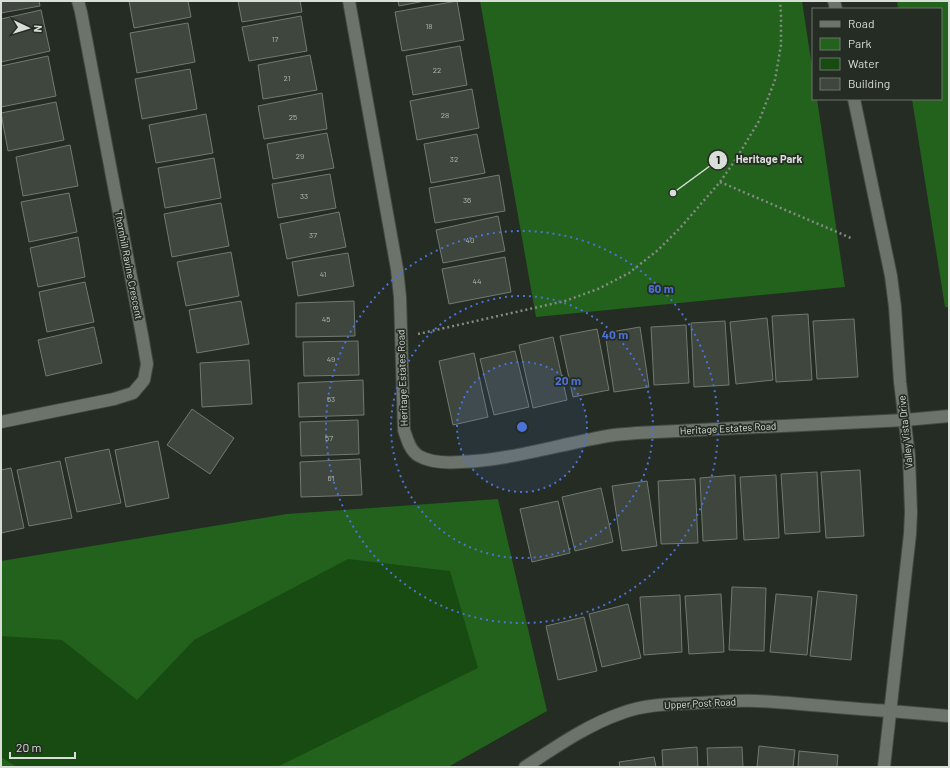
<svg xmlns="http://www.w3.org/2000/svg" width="950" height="768" viewBox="0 0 950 768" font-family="Barlow,sans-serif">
	<rect width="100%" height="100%" fill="#242c23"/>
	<path fill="#22621c" d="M 480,1 L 802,1 L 813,73 L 813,99 L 817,99 L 845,287 L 536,317 Z
		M 897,1 L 949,1 L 949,307 L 945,307 L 912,99 L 941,99 L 941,9 L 898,9 Z
		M 498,499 L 547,711 L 448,767 L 1,767 L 1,561 L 287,514 Z"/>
	<path fill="#174b12" d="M 348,559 L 450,571 L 478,668 L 277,767 L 17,767 L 1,757 L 1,636 L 62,640 L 137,700 L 194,640 Z"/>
	<path fill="#3e463d" stroke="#717970" d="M 1,1 L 39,1 L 40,6 L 1,13 Z
		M 129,1 L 188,1 L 191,17 L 134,28 Z
		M 238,1 L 300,1 L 302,12 L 242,22 Z
		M 398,1 L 425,1 L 399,6 Z
		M 457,1 L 464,40 L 402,51 L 395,12 Z
		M 41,10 L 50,51 L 1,62 L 1,19 Z
		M 301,16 L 307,51 L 249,61 L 242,27 Z
		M 188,23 L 195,62 L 137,73 L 130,33 Z
		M 460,46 L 467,85 L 413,95 L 406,56 Z
		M 310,55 L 317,90 L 263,99 L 258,65 Z
		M 48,56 L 56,96 L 1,107 L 1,66 Z
		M 190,69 L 197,109 L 142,119 L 135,79 Z
		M 472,89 L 479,128 L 417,140 L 410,101 Z
		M 322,93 L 327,129 L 264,139 L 258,106 Z
		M 56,102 L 64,140 L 8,151 L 1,113 Z
		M 206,114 L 213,153 L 156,163 L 149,125 Z
		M 327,133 L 334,168 L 273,179 L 267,144 Z
		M 477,134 L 485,173 L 431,183 L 424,144 Z
		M 70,145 L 78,186 L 23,196 L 16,157 Z
		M 214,158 L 221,198 L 165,208 L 158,168 Z
		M 330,174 L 336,208 L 278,218 L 272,184 Z
		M 499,175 L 505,211 L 435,223 L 429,188 Z
		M 69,193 L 77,232 L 29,242 L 21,202 Z
		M 221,203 L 229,246 L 172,257 L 164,214 Z
		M 339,212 L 346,247 L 287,259 L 280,224 Z
		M 498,216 L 505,251 L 443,263 L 436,230 Z
		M 78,237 L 85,277 L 38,287 L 30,248 Z
		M 231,252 L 239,296 L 186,306 L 177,262 Z
		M 348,253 L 354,286 L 298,296 L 292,262 Z
		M 505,257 L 511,292 L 449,304 L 442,269 Z
		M 85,282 L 94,322 L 47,332 L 39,292 Z
		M 241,301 L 249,344 L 197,353 L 189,310 Z
		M 354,301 L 355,336 L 296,337 L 296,303 Z
		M 808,314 L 812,380 L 776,382 L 772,316 Z
		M 767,318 L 773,380 L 736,384 L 730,322 Z
		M 854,319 L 858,377 L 817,379 L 813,321 Z
		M 725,321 L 729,385 L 694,387 L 691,323 Z
		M 686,325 L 689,383 L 654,385 L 651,327 Z
		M 94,327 L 102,363 L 46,376 L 38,340 Z
		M 640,327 L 649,387 L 614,392 L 605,333 Z
		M 597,329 L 609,390 L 573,397 L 560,336 Z
		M 553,337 L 567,400 L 533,408 L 519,345 Z
		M 358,341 L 359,375 L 304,376 L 303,342 Z
		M 515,351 L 529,407 L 494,415 L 480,359 Z
		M 474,353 L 488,417 L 453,425 L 439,361 Z
		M 249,360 L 252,404 L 202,407 L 200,363 Z
		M 363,380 L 364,415 L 299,417 L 298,383 Z
		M 192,409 L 234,438 L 210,474 L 167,445 Z
		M 358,420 L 359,454 L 301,456 L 300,422 Z
		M 158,441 L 169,498 L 126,507 L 115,450 Z
		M 109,449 L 121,503 L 77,512 L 65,458 Z
		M 360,459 L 362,495 L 301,497 L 300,462 Z
		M 60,461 L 72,518 L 29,526 L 17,470 Z
		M 11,468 L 24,528 L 1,533 L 1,470 Z
		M 860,470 L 864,536 L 826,538 L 821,472 Z
		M 817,472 L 820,532 L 785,534 L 781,474 Z
		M 735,475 L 737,539 L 703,541 L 700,478 Z
		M 776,475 L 779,538 L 744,540 L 740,477 Z
		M 695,479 L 698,543 L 661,544 L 658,481 Z
		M 647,481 L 657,546 L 622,551 L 612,486 Z
		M 601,488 L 613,542 L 575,551 L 562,497 Z
		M 558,501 L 570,553 L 532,562 L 520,509 Z
		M 732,587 L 766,588 L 764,651 L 729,650 Z
		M 818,591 L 857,595 L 851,660 L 810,656 Z
		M 721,594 L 724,652 L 689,654 L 685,596 Z
		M 776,594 L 812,597 L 807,655 L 770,652 Z
		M 680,595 L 682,652 L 644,655 L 640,597 Z
		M 628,604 L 641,658 L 602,667 L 589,614 Z
		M 584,617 L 597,671 L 558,680 L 546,626 Z
		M 759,746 L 795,750 L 793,767 L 757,767 Z
		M 697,747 L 698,767 L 663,767 L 662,750 Z
		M 742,747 L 743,767 L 708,767 L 707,748 Z
		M 799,751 L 838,755 L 837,767 L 798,767 Z
		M 654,757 L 656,767 L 620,767 L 619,762 Z"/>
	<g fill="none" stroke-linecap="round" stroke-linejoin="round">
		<defs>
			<path id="service" d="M 905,420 L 949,416
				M 890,711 L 949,716"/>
			<path id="minor" d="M 349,1 L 397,269 L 400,297 L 404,430 C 407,439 410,451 419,456 C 431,463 447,463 461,462 C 513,460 563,443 614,435 C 621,434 628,434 636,433 L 905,420
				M 1,422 L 114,399 L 133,393 L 144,380 L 147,364 L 142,335 L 81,12 L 78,1
				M 525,767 C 556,747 587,725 622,713 C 646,704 672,704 697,703 C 717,702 737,700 757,701 C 802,703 846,709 890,711"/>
			<path id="tertiary" d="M 834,1 L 836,9
				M 854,99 L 891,276 L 895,307 L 900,382 L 909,456 L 911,512 L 910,534 L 884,767"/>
		</defs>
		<use href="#service" stroke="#424942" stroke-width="14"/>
		<use href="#minor" stroke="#424942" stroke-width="14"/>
		<use href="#tertiary" stroke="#424942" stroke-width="14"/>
		<path stroke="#848b83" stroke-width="2.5" stroke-dasharray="2 3" stroke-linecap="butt" d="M 720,182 L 851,238
			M 418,334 L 565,301 L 598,289 L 629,273 L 658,250 L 680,228 L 720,182 L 736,159 L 759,121 L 775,80 L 781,45 L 781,14 L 780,1"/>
		<use href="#service" stroke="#6b736a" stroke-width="12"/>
		<use href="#minor" stroke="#6b736a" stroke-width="12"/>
		<use href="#tertiary" stroke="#6b736a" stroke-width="12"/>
	</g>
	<circle cx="522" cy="427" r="65" fill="#4c72d8" fill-opacity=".12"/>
	<g fill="none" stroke="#4c72d8" stroke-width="2" stroke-dasharray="2 4">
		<circle cx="522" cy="427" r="65"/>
		<circle cx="522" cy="427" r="131"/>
		<circle cx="522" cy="427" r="196"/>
	</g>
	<g text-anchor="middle" stroke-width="3.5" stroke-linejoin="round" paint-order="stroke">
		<g font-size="8" fill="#b2b8b1">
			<text x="429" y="29">18</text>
			<text x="275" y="42">17</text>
			<text x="437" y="73">22</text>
			<text x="287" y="81">21</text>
			<text x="445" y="118">28</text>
			<text x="293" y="120">25</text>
			<text x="300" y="159">29</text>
			<text x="454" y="162">32</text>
			<text x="304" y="199">33</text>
			<text x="467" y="203">36</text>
			<text x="313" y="238">37</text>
			<text x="470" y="243">40</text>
			<text x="323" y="277">41</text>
			<text x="477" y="284">44</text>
			<text x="326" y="322">45</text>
			<text x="331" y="362">49</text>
			<text x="331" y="402">53</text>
			<text x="329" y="441">57</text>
			<text x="331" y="481">61</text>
		</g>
		<g font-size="10" fill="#d9ded8" stroke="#242c23">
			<text transform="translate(129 265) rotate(79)" y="4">Thornhill Ravine Crescent</text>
			<text transform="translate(402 378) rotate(-92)" y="4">Heritage Estates Road</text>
			<text transform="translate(728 428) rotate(-3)" y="4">Heritage Estates Road</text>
			<text transform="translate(905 432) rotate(-96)" y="4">Valley Vista Drive</text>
			<text transform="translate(700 703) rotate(-3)" y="4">Upper Post Road</text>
		</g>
	</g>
	<circle cx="522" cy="427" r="6" fill="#4c72d8" stroke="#242c23" stroke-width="2"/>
	<g font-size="12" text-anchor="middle" font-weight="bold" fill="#4c72d8" stroke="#242c23" stroke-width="3.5" stroke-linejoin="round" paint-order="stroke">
		<text x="661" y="293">60 m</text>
		<text x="615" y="339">40 m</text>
		<text x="568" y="385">20 m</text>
	</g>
	<path fill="none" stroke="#d9ded8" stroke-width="1.5" d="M673 193L718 160"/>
	<g fill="#d9ded8" stroke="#242c23" stroke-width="1.5">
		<circle cx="673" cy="193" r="4"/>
		<circle cx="718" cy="160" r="10"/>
	</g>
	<g font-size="12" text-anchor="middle" font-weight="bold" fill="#111">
		<text x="718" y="164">1</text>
	</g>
	<g font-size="11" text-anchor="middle" font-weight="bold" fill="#d9ded8" stroke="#242c23" stroke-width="3.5" stroke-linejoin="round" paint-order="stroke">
		<text x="769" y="163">Heritage Park</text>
	</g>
	<rect width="950" height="768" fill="none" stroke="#d9ded8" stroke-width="4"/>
	<rect x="812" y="8" width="130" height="92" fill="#242c23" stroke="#6c736b"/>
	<rect x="820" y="21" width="20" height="6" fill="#6b736a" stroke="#6c736b"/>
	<text x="848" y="28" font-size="12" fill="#d9ded8">Road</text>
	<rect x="820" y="38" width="20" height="12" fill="#22621c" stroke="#6c736b"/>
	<text x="848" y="48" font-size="12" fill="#d9ded8">Park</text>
	<rect x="820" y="58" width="20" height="12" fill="#174b12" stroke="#6c736b"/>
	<text x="848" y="68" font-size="12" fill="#d9ded8">Water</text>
	<rect x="820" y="78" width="20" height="12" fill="#3e463d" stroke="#6c736b"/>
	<text x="848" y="88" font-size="12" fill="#d9ded8">Building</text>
	<g transform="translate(28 28) rotate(94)" stroke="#242c23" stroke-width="3" paint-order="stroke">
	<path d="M0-3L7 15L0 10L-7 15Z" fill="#d9ded8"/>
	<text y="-6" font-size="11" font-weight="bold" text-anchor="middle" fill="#d9ded8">N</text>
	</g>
	<path d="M10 752v6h65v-6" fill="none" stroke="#d9ded8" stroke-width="2"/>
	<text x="16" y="752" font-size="12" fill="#d9ded8" stroke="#242c23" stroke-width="3" paint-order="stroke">20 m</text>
</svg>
